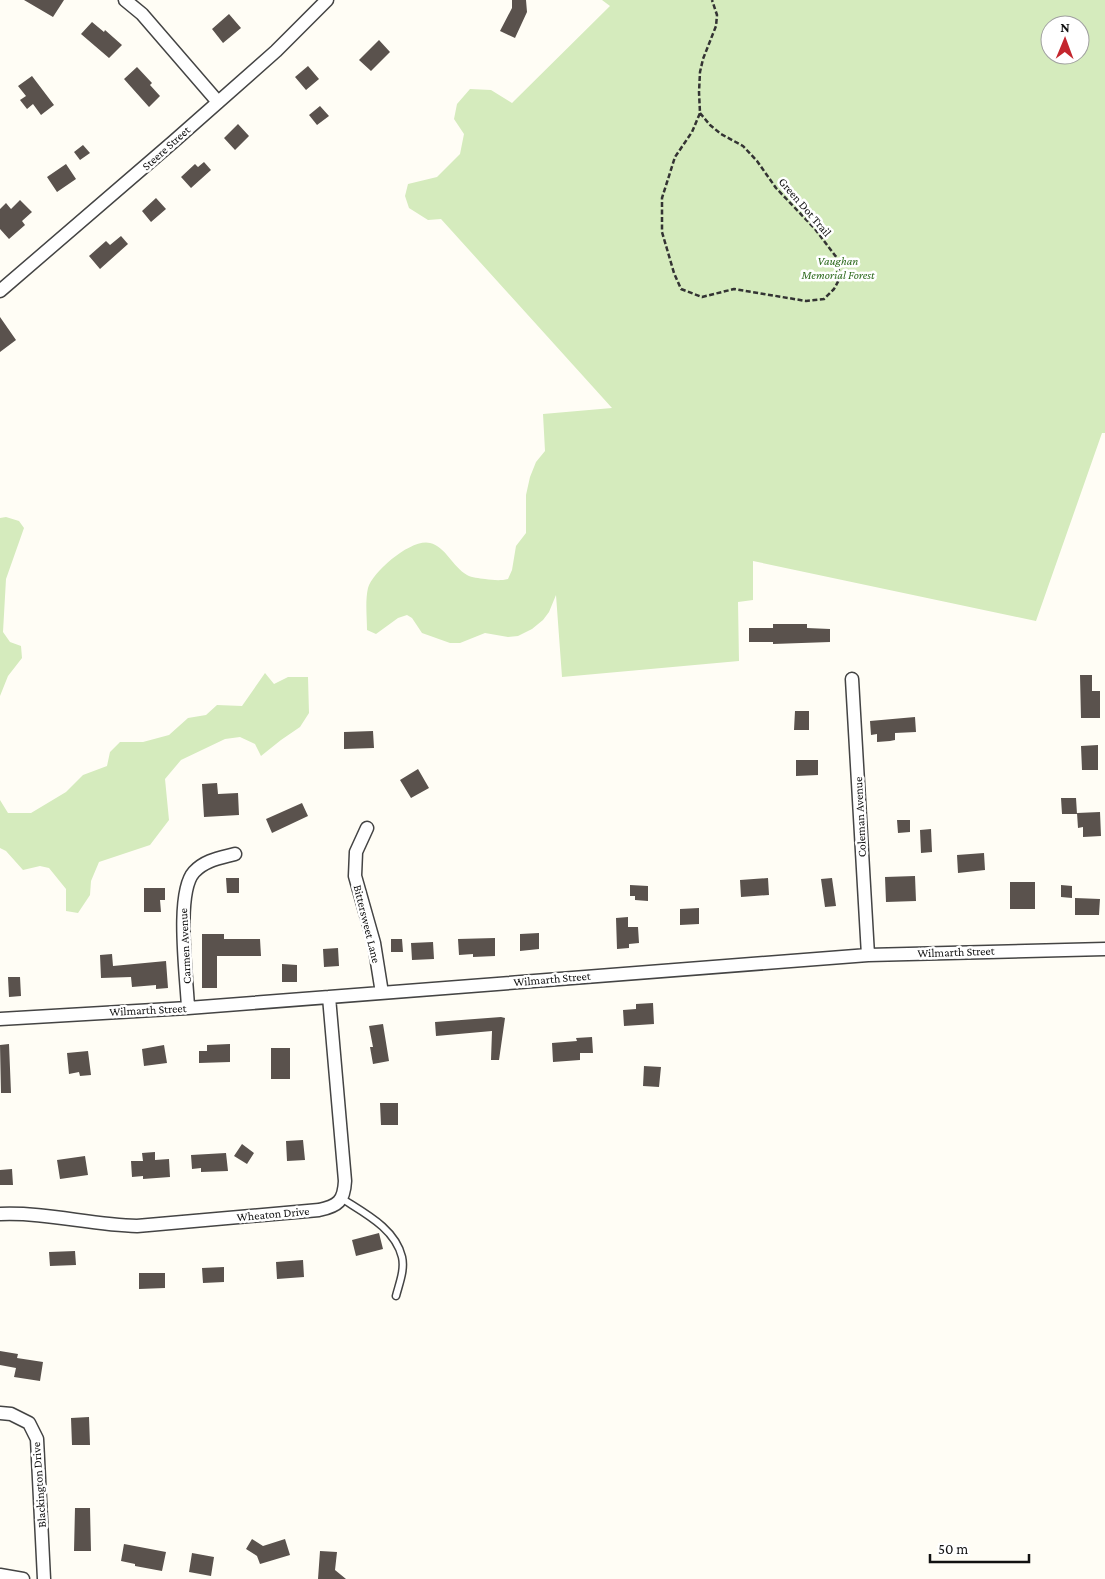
<svg xmlns="http://www.w3.org/2000/svg" width="1105" height="1579" viewBox="0 0 1105 1579" font-family="'Crimson Pro',serif">
	<rect width="100%" height="100%" fill="#fffdf5"/>
	<path fill="#d5ebbd" fill-rule="evenodd" d="M 602,0 L 1105,0 L 1105,433 L 1102,433 L 1036,621 L 753,561 L 753,600 L 738,602 L 739,661 L 562,677 L 556,595 L 549,612 L 543,620 L 532,629 L 518,636 L 508,637 L 485,633 L 460,643 L 450,643 L 422,633 L 412,618 L 407,615 L 398,618 L 376,634 L 367,630 C 367,617 365,601 368,588 C 373,571 412,538 430,543 C 445,546 453,567 467,575 C 472,578 479,578 485,579 C 493,580 500,581 508,579 L 512,570 L 516,546 L 526,533 L 526,495 L 530,477 L 536,462 L 545,451 L 543,414 L 612,408 L 441,219 L 428,220 L 409,208 L 405,196 L 408,184 L 437,177 L 460,154 L 464,134 L 454,119 L 457,104 L 470,89 L 491,90 L 512,103 L 610,6 ZM 1050,25 L 1080,25 L 1080,55 L 1050,55 Z
		M 6,517 L 19,521 L 24,528 L 6,579 L 3,632 L 10,642 L 21,646 L 22,658 L 8,676 L 0,696 L 0,518 Z
		M 265,673 L 274,684 L 288,677 L 308,677 L 309,713 L 300,727 L 281,740 L 261,756 L 255,744 L 240,737 L 225,739 L 181,760 L 165,779 L 169,820 L 150,845 L 99,862 L 91,881 L 90,895 L 78,913 L 66,911 L 66,889 L 49,868 L 40,866 L 23,870 L 6,851 L 0,848 L 0,800 L 8,813 L 31,813 L 66,792 L 83,775 L 107,766 L 110,752 L 120,742 L 143,742 L 169,735 L 188,718 L 206,715 L 217,705 L 242,706 Z"/>
	<path fill="#5a524d" d="M 24,0 L 64,0 L 53,17 Z
		M 512,0 L 526,0 L 527,12 L 515,38 L 500,31 L 512,8 Z
		M 229,14 L 241,28 L 223,43 L 212,29 Z
		M 92,22 L 104,32 L 105,30 L 122,45 L 109,58 L 81,34 Z
		M 379,40 L 390,52 L 371,71 L 359,60 Z
		M 308,66 L 319,79 L 306,90 L 295,77 Z
		M 137,67 L 152,83 L 150,85 L 160,96 L 149,107 L 124,79 Z
		M 32,76 L 54,105 L 41,115 L 33,104 L 27,109 L 20,100 L 26,96 L 18,86 Z
		M 320,106 L 329,116 L 317,125 L 309,115 Z
		M 238,124 L 249,136 L 235,150 L 224,138 Z
		M 83,145 L 90,153 L 80,160 L 74,152 Z
		M 204,162 L 211,170 L 191,188 L 181,177 L 195,164 L 198,167 Z
		M 66,164 L 76,179 L 57,192 L 47,177 Z
		M 156,198 L 166,209 L 151,222 L 142,211 Z
		M 20,200 L 32,212 L 22,221 L 25,225 L 9,239 L 0,229 L 0,209 L 6,203 L 11,209 Z
		M 121,236 L 128,244 L 100,269 L 89,256 L 106,241 L 110,245 Z
		M 0,317 L 16,340 L 0,352 Z
		M 773,624 L 807,624 L 807,628 L 830,629 L 830,642 L 773,644 L 773,642 L 749,642 L 749,628 L 773,628 Z
		M 1080,675 L 1092,675 L 1092,691 L 1100,691 L 1100,718 L 1081,718 Z
		M 795,711 L 809,711 L 809,730 L 794,730 Z
		M 915,717 L 916,732 L 895,733 L 895,740 L 890,741 L 877,742 L 877,734 L 871,735 L 870,721 Z
		M 373,731 L 374,748 L 344,749 L 344,732 Z
		M 1098,745 L 1098,770 L 1082,770 L 1081,746 Z
		M 796,760 L 818,760 L 818,775 L 796,776 Z
		M 418,769 L 429,788 L 411,798 L 400,780 Z
		M 217,783 L 218,794 L 238,793 L 239,815 L 204,817 L 202,784 Z
		M 1061,798 L 1076,798 L 1077,814 L 1062,814 Z
		M 302,803 L 308,816 L 272,833 L 266,819 Z
		M 1100,812 L 1101,836 L 1083,837 L 1083,827 L 1078,828 L 1077,813 Z
		M 897,820 L 910,820 L 910,832 L 898,833 Z
		M 931,829 L 932,852 L 921,853 L 920,830 Z
		M 984,853 L 985,870 L 958,873 L 957,855 Z
		M 915,876 L 916,901 L 886,902 L 885,877 Z
		M 226,878 L 239,878 L 239,893 L 227,893 Z
		M 768,878 L 769,895 L 741,897 L 740,880 Z
		M 832,878 L 836,906 L 825,907 L 821,879 Z
		M 1010,882 L 1035,882 L 1035,909 L 1010,909 Z
		M 630,885 L 648,886 L 648,901 L 635,900 L 635,896 L 630,896 Z
		M 1061,885 L 1072,886 L 1072,898 L 1061,897 Z
		M 144,888 L 165,888 L 165,900 L 160,900 L 161,912 L 144,912 Z
		M 1075,898 L 1100,899 L 1099,915 L 1075,915 Z
		M 699,908 L 699,924 L 680,925 L 680,909 Z
		M 628,917 L 628,927 L 638,927 L 639,943 L 629,944 L 629,948 L 617,949 L 616,918 Z
		M 539,933 L 539,949 L 520,951 L 520,934 Z
		M 202,934 L 224,934 L 224,939 L 260,939 L 261,956 L 217,956 L 217,988 L 202,988 Z
		M 495,938 L 495,956 L 473,957 L 473,954 L 459,955 L 458,939 Z
		M 391,939 L 402,939 L 403,952 L 391,952 Z
		M 433,942 L 434,959 L 412,960 L 411,943 Z
		M 338,948 L 339,966 L 324,967 L 323,949 Z
		M 112,954 L 113,966 L 166,961 L 168,988 L 156,989 L 156,985 L 132,987 L 131,977 L 101,978 L 100,955 Z
		M 282,964 L 297,965 L 297,982 L 282,982 Z
		M 8,977 L 20,977 L 21,996 L 9,997 Z
		M 653,1003 L 654,1024 L 624,1026 L 623,1010 L 636,1009 L 636,1004 Z
		M 501,1017 L 505,1018 L 499,1060 L 491,1060 L 492,1031 L 436,1036 L 435,1022 Z
		M 383,1024 L 389,1061 L 373,1064 L 370,1047 L 373,1047 L 369,1026 Z
		M 592,1037 L 593,1053 L 580,1053 L 580,1060 L 553,1062 L 552,1043 L 577,1041 L 576,1038 Z
		M 9,1044 L 11,1093 L 1,1093 L 0,1045 Z
		M 230,1044 L 230,1062 L 199,1063 L 199,1051 L 207,1051 L 207,1045 Z
		M 164,1045 L 167,1063 L 144,1066 L 142,1049 Z
		M 271,1048 L 290,1048 L 290,1079 L 271,1079 Z
		M 88,1051 L 91,1075 L 80,1076 L 79,1072 L 69,1074 L 67,1053 Z
		M 644,1066 L 661,1067 L 659,1087 L 643,1086 Z
		M 380,1103 L 398,1103 L 398,1125 L 381,1125 Z
		M 303,1140 L 305,1160 L 287,1161 L 286,1141 Z
		M 242,1144 L 254,1153 L 247,1164 L 234,1156 Z
		M 155,1152 L 155,1160 L 169,1159 L 170,1177 L 143,1179 L 143,1176 L 132,1177 L 131,1161 L 143,1161 L 142,1153 Z
		M 226,1153 L 228,1171 L 201,1172 L 201,1168 L 192,1169 L 191,1155 Z
		M 85,1156 L 88,1175 L 60,1179 L 57,1160 Z
		M 12,1169 L 13,1185 L 0,1185 L 0,1170 Z
		M 379,1233 L 383,1249 L 356,1256 L 352,1240 Z
		M 75,1251 L 76,1265 L 50,1266 L 49,1252 Z
		M 303,1260 L 304,1277 L 277,1279 L 276,1262 Z
		M 224,1267 L 224,1282 L 203,1283 L 202,1268 Z
		M 139,1273 L 165,1273 L 165,1288 L 139,1289 Z
		M 0,1351 L 18,1354 L 17,1358 L 43,1362 L 40,1381 L 14,1377 L 16,1368 L 0,1365 Z
		M 89,1417 L 90,1445 L 72,1445 L 71,1418 Z
		M 75,1508 L 90,1508 L 91,1551 L 74,1551 Z
		M 252,1539 L 263,1546 L 285,1539 L 290,1555 L 260,1564 L 257,1556 L 246,1549 Z
		M 124,1544 L 166,1552 L 162,1571 L 135,1566 L 135,1564 L 121,1561 Z
		M 320,1551 L 337,1552 L 335,1570 L 346,1579 L 318,1579 Z
		M 192,1553 L 214,1557 L 211,1576 L 189,1572 Z"/>
	<g fill="none" stroke-linecap="round" stroke-linejoin="round">
		<defs>
			<path id="lane" d="M 341,1198 C 364,1213 395,1228 402,1257 C 405,1270 399,1284 396,1296"/>
			<path id="street" d="M 125,0 L 142,14 L 218,102
				M 0,291 L 173,142 L 276,51 L 327,0
				M 852,679 L 868,955
				M 367,828 L 356,852 L 355,876 L 374,943 L 382,993
				M 188,1008 C 187,979 175,893 194,872 C 205,860 220,858 235,854
				M 0,1019 L 188,1008 L 868,955 L 1105,949
				M 0,1214 C 46,1212 91,1225 137,1226 L 319,1210 C 338,1206 344,1201 345,1181 L 329,997
				M 0,1413 L 11,1414 L 29,1423 L 37,1439 L 44,1579
				M 0,1575 L 23,1579"/>
		</defs>
		<use href="#lane" stroke="#444" stroke-width="9"/>
		<use href="#street" stroke="#444" stroke-width="15"/>
		<path stroke="#333" stroke-width="2.5" stroke-dasharray="5 2.5" stroke-linecap="butt" d="M 700,113 L 710,125 L 721,134 L 743,146 L 757,161 L 776,188 L 815,229 L 837,258 L 840,278 L 834,289 L 824,299 L 806,301 L 734,289 L 702,297 L 681,289 L 674,273 L 662,232 L 662,198 L 675,157 L 692,132 L 700,113 L 699,92 L 700,72 L 703,59 L 716,26 L 717,15 L 712,0"/>
		<use href="#lane" stroke="#fff" stroke-width="6"/>
		<use href="#street" stroke="#fff" stroke-width="12"/>
	</g>
	<g text-anchor="middle" stroke-width="5" stroke-linejoin="round" paint-order="stroke">
		<g font-size="12" fill="#111" stroke="#fff">
			<text transform="translate(166 148) rotate(-42)" y="4">Steere Street</text>
			<text transform="translate(805 207) rotate(49)" y="4">Green Dot Trail</text>
			<text transform="translate(860 817) rotate(-93)" y="4">Coleman Avenue</text>
			<text transform="translate(367 924) rotate(76)" y="4">Bittersweet Lane</text>
			<text transform="translate(185 946) rotate(-93)" y="4">Carmen Avenue</text>
			<text transform="translate(956 952) rotate(-2)" y="4">Wilmarth Street</text>
			<text transform="translate(552 979) rotate(-5)" y="4">Wilmarth Street</text>
			<text transform="translate(148 1010) rotate(-3)" y="4">Wilmarth Street</text>
			<text transform="translate(273 1214) rotate(-5)" y="4">Wheaton Drive</text>
			<text transform="translate(39 1485) rotate(-94)" y="4">Blackington Drive</text>
		</g>
		<g font-size="12" font-style="italic" fill="#2f6b1f" stroke="#fff">
			<text x="838" y="265">Vaughan<tspan x="838" dy="14">Memorial Forest</tspan></text>
		</g>
	</g>
	<g transform="translate(1065 40) rotate(1)"><circle r="24" fill="#ffffff" stroke="#a0a0a0"/>
	<path d="M0-4L9 19L0 12L-9 19Z" fill="#c4262e"/>
	<text y="-8" font-size="14" font-weight="bold" text-anchor="middle" fill="#111111">N</text>
	</g>
	<path d="M930 1554v8h99v-8" fill="none" stroke="#111111" stroke-width="2.5"/>
	<text x="938" y="1554" font-size="15" fill="#111111" stroke="#ffffff" stroke-width="4" paint-order="stroke">50 m</text>
</svg>
